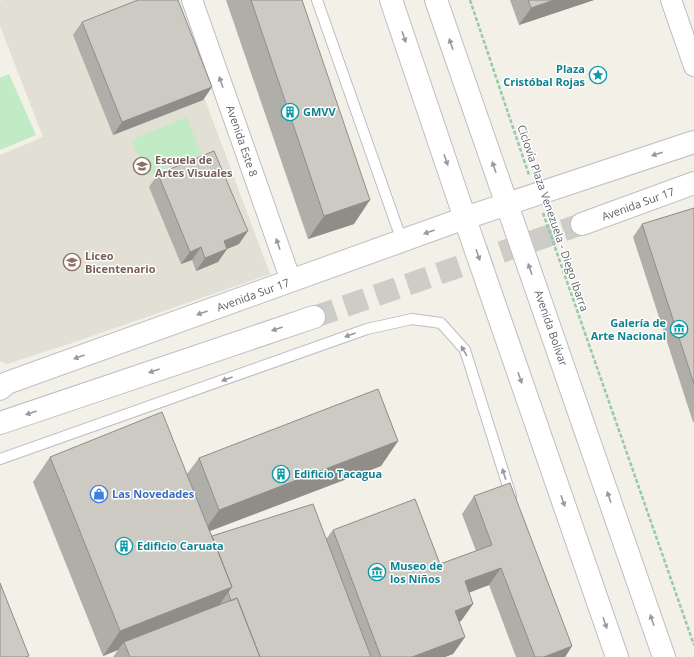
<svg xmlns="http://www.w3.org/2000/svg" width="694" height="657" viewBox="0 0 694 657" font-family="'Open Sans',sans-serif">
	<rect width="100%" height="100%" fill="#f2f0e7"/>
	<path fill="#e2dfd5" d="M 3,0 L 168,0 L 270,274 L 72,343 L 7,364 L 0,361 L 0,155 L 43,137 L 0,26 L 0,1 Z"/>
	<path fill="#c1ebc5" d="M 9,74 L 36,135 L 0,150 L 0,78 Z
		M 186,117 L 202,154 L 147,176 L 132,140 Z"/>
	<g fill="none" stroke-linecap="round" stroke-linejoin="round">
		<path stroke="#cdccc7" stroke-width="22" stroke-dasharray="22 11" stroke-linecap="butt" d="M 314,317 L 582,224"/>
		<defs>
			<path id="service" d="M 317,0 L 402,241
				M 0,459 L 367,329 L 412,319 L 441,323 L 465,350 L 511,496"/>
			<path id="minor" d="M 192,0 L 291,281
				M 671,0 L 694,66"/>
			<path id="secondary" d="M 391,0 L 474,245 L 617,657
				M 436,0 L 664,657
				M 582,224 L 694,183
				M 0,389 L 7,383 L 465,218 L 694,142
				M 0,423 L 314,317"/>
		</defs>
		<use href="#service" stroke="#bbbec3" stroke-width="12"/>
		<use href="#minor" stroke="#bbbec3" stroke-width="22"/>
		<use href="#secondary" stroke="#bcbfc5" stroke-width="24"/>
		<path stroke="#98caaa" stroke-width="2.5" stroke-dasharray="4 2" stroke-linecap="butt" d="M 470,0 L 529,175
			M 543,213 L 694,645"/>
		<use href="#service" stroke="#fff" stroke-width="10"/>
		<use href="#minor" stroke="#fff" stroke-width="20"/>
		<use href="#secondary" stroke="#fff" stroke-width="22"/>
	</g>
	<path fill="#b0aea9" d="M 226,0 L 302,0 L 354,224 L 308,239 Z
		M 510,0 L 594,0 L 519,25 Z
		M 82,22 L 212,87 L 203,100 L 113,135 L 73,35 Z
		M 158,174 L 239,244 L 227,249 L 218,262 L 196,271 L 192,260 L 181,264 L 149,187 Z
		M 694,208 L 694,422 L 693,422 L 633,237 L 642,224 Z
		M 398,441 L 381,466 L 210,531 L 212,536 L 326,539 L 333,530 L 440,564 L 476,551 L 462,514 L 474,496 L 572,646 L 565,657 L 516,657 L 489,585 L 469,592 L 473,604 L 461,621 L 459,622 L 465,637 L 453,654 L 445,657 L 113,657 L 118,650 L 103,656 L 33,482 L 50,457 L 187,474 L 199,458 Z"/>
	<path fill="#908d89" d="M 554,0 L 594,0 L 519,25 L 531,8 Z
		M 212,87 L 203,100 L 113,135 L 122,122 Z
		M 370,200 L 354,224 L 308,239 L 324,216 Z
		M 248,231 L 239,244 L 227,249 L 218,262 L 196,271 L 205,258 L 224,241 Z
		M 201,247 L 192,260 L 181,264 L 190,252 Z
		M 398,441 L 381,466 L 202,534 L 219,510 Z
		M 501,568 L 489,585 L 453,599 L 465,581 Z
		M 232,587 L 215,611 L 124,642 L 118,650 L 103,656 L 120,631 Z
		M 473,604 L 461,621 L 443,628 L 455,611 Z
		M 465,637 L 453,654 L 445,657 L 412,657 Z
		M 572,646 L 565,657 L 544,657 Z"/>
	<path fill="#cdcac4" stroke="#908d89" d="M 138,0 L 178,0 L 212,87 L 122,122 L 82,22 Z
		M 251,0 L 302,0 L 370,200 L 324,216 Z
		M 528,0 L 554,0 L 531,8 Z
		M 214,151 L 248,231 L 224,241 L 227,249 L 205,258 L 201,247 L 190,252 L 158,174 Z
		M 694,208 L 694,384 L 642,224 Z
		M 378,389 L 398,441 L 219,510 L 199,458 Z
		M 162,412 L 232,587 L 120,631 L 50,457 Z
		M 510,483 L 572,646 L 544,657 L 535,657 L 501,568 L 465,581 L 473,604 L 455,611 L 465,637 L 412,657 L 381,657 L 333,530 L 415,499 L 440,564 L 492,545 L 474,496 Z
		M 313,504 L 371,657 L 260,657 L 237,598 L 231,601 L 228,592 L 232,587 L 212,536 Z
		M 0,583 L 29,656 L 25,657 L 0,657 Z
		M 237,598 L 260,657 L 130,657 L 124,642 Z"/>
	<defs><path id="oneway-solid" d="M-6-.8H1V-3.2L6.5 0L1 3.2V.8H-6Z"/></defs>
	<g fill="#96999d">
		<use href="#oneway-solid" transform="translate(404 37) rotate(71)"/>
		<use href="#oneway-solid" transform="translate(451 44) rotate(-109)"/>
		<use href="#oneway-solid" transform="translate(221 82) rotate(-109)"/>
		<use href="#oneway-solid" transform="translate(657 154) rotate(162)"/>
		<use href="#oneway-solid" transform="translate(446 160) rotate(71)"/>
		<use href="#oneway-solid" transform="translate(494 167) rotate(-109)"/>
		<use href="#oneway-solid" transform="translate(429 232) rotate(160)"/>
		<use href="#oneway-solid" transform="translate(278 244) rotate(-109)"/>
		<use href="#oneway-solid" transform="translate(478 255) rotate(71)"/>
		<use href="#oneway-solid" transform="translate(530 269) rotate(-109)"/>
		<use href="#oneway-solid" transform="translate(202 313) rotate(160)"/>
		<use href="#oneway-solid" transform="translate(277 329) rotate(161)"/>
		<use href="#oneway-solid" transform="translate(350 335) rotate(160)"/>
		<use href="#oneway-solid" transform="translate(464 351) rotate(-120)"/>
		<use href="#oneway-solid" transform="translate(79 357) rotate(160)"/>
		<use href="#oneway-solid" transform="translate(154 371) rotate(161)"/>
		<use href="#oneway-solid" transform="translate(520 378) rotate(71)"/>
		<use href="#oneway-solid" transform="translate(227 379) rotate(160)"/>
		<use href="#oneway-solid" transform="translate(31 413) rotate(161)"/>
		<use href="#oneway-solid" transform="translate(504 474) rotate(-108)"/>
		<use href="#oneway-solid" transform="translate(609 497) rotate(-109)"/>
		<use href="#oneway-solid" transform="translate(563 501) rotate(71)"/>
		<use href="#oneway-solid" transform="translate(652 620) rotate(-109)"/>
		<use href="#oneway-solid" transform="translate(605 623) rotate(71)"/>
	</g>
	<defs>
		<symbol id="sight-ring" viewBox="-11 -11 22 22"><circle r="9.5" fill="#fff" stroke="#0f9aa8" stroke-width="1.5"/><path d="M0-6L1.8-2.2L6-1.7L2.9 1.2L3.7 5.4L0 3.3L-3.7 5.4L-2.9 1.2L-6-1.7L-1.8-2.2Z" fill="#0f9aa8"/></symbol>
		<symbol id="building-ring" viewBox="-11 -11 22 22"><circle r="9.5" fill="#fff" stroke="#0f9aa8" stroke-width="1.5"/><path d="M-4-6H4V6H1V3H-1V6H-4ZM-2.5-4.3h1.7v1.8h-1.7ZM.8-4.3h1.7v1.8H.8ZM-2.5-1h1.7V.8h-1.7ZM.8-1h1.7V.8H.8Z" fill="#0f9aa8"/></symbol>
		<symbol id="university-ring" viewBox="-11 -11 22 22"><circle r="9.5" fill="#fff" stroke="#8d6e63" stroke-width="1.5"/><path d="M0-5L7-2L0 1L-7-2ZM-4 1L0 2.5L4 1V4Q0 6-4 4Z" fill="#8d6e63"/></symbol>
		<symbol id="school-ring" viewBox="-11 -11 22 22"><circle r="9.5" fill="#fff" stroke="#8d6e63" stroke-width="1.5"/><path d="M0-5L7-2L0 1L-7-2ZM-4 1L0 2.5L4 1V4Q0 6-4 4Z" fill="#8d6e63"/></symbol>
		<symbol id="museum-ring" viewBox="-11 -11 22 22"><circle r="9.5" fill="#fff" stroke="#0f9aa8" stroke-width="1.5"/><path d="M0-6L6-3V-2H-6V-3ZM-5-1h2V3h-2ZM-1-1h2V3h-2ZM3-1h2V3H3ZM-6 4H6V6H-6Z" fill="#0f9aa8"/></symbol>
		<symbol id="shop-ring" viewBox="-11 -11 22 22"><circle r="9.5" fill="#fff" stroke="#3f7fe0" stroke-width="1.5"/><path d="M-5-2.5h2.3a2.7 3.5 0 0 1 5.4 0H5L5.5 6h-11ZM-1.5-2.5h3a1.5 2.3 0 0 0-3 0Z" fill="#3f7fe0"/></symbol>
	</defs>
	<g fill-rule="evenodd">
		<use href="#sight-ring" x="588" y="65" width="20" height="20"/>
		<use href="#building-ring" x="280" y="102" width="20" height="20"/>
		<use href="#university-ring" x="132" y="156" width="20" height="20"/>
		<use href="#school-ring" x="62" y="252" width="20" height="20"/>
		<use href="#museum-ring" x="669" y="319" width="20" height="20"/>
		<use href="#building-ring" x="271" y="464" width="20" height="20"/>
		<use href="#shop-ring" x="89" y="484" width="20" height="20"/>
		<use href="#building-ring" x="114" y="536" width="20" height="20"/>
		<use href="#museum-ring" x="367" y="562" width="20" height="20"/>
	</g>
	<g text-anchor="middle" stroke-width="3" stroke-linejoin="round" paint-order="stroke">
		<g font-size="11" font-weight="bold" fill="#0d838f" stroke="#fff" text-anchor="start">
			<text x="585" y="73" text-anchor="end">Plaza<tspan x="585" dy="13">Cristóbal Rojas</tspan></text>
			<text x="303" y="116">GMVV</text>
			<text x="666" y="327" text-anchor="end">Galería de<tspan x="666" dy="13">Arte Nacional</tspan></text>
			<text x="294" y="478">Edificio Tacagua</text>
			<text x="137" y="550">Edificio Caruata</text>
			<text x="390" y="570">Museo de<tspan x="390" dy="13">los Niños</tspan></text>
		</g>
		<g font-size="11" fill="#5e6268" stroke="#fff">
			<text transform="translate(242 141) rotate(71)" y="4">Avenida Este 8</text>
			<text transform="translate(638 204) rotate(-20)" y="4">Avenida Sur 17</text>
			<text transform="translate(553 218) rotate(71)" y="4">Ciclovía Plaza Venezuela - Diego Ibarra</text>
			<text transform="translate(253 295) rotate(-20)" y="4">Avenida Sur 17</text>
			<text transform="translate(551 328) rotate(71)" y="4">Avenida Bolívar</text>
		</g>
		<g font-size="11" font-weight="bold" fill="#785e54" stroke="#fff" text-anchor="start">
			<text x="155" y="164">Escuela de<tspan x="155" dy="13">Artes Visuales</tspan></text>
			<text x="85" y="260">Liceo<tspan x="85" dy="13">Bicentenario</tspan></text>
		</g>
		<g font-size="11" font-weight="bold" fill="#366cbe" stroke="#fff" text-anchor="start">
			<text x="112" y="498">Las Novedades</text>
		</g>
	</g>
</svg>
